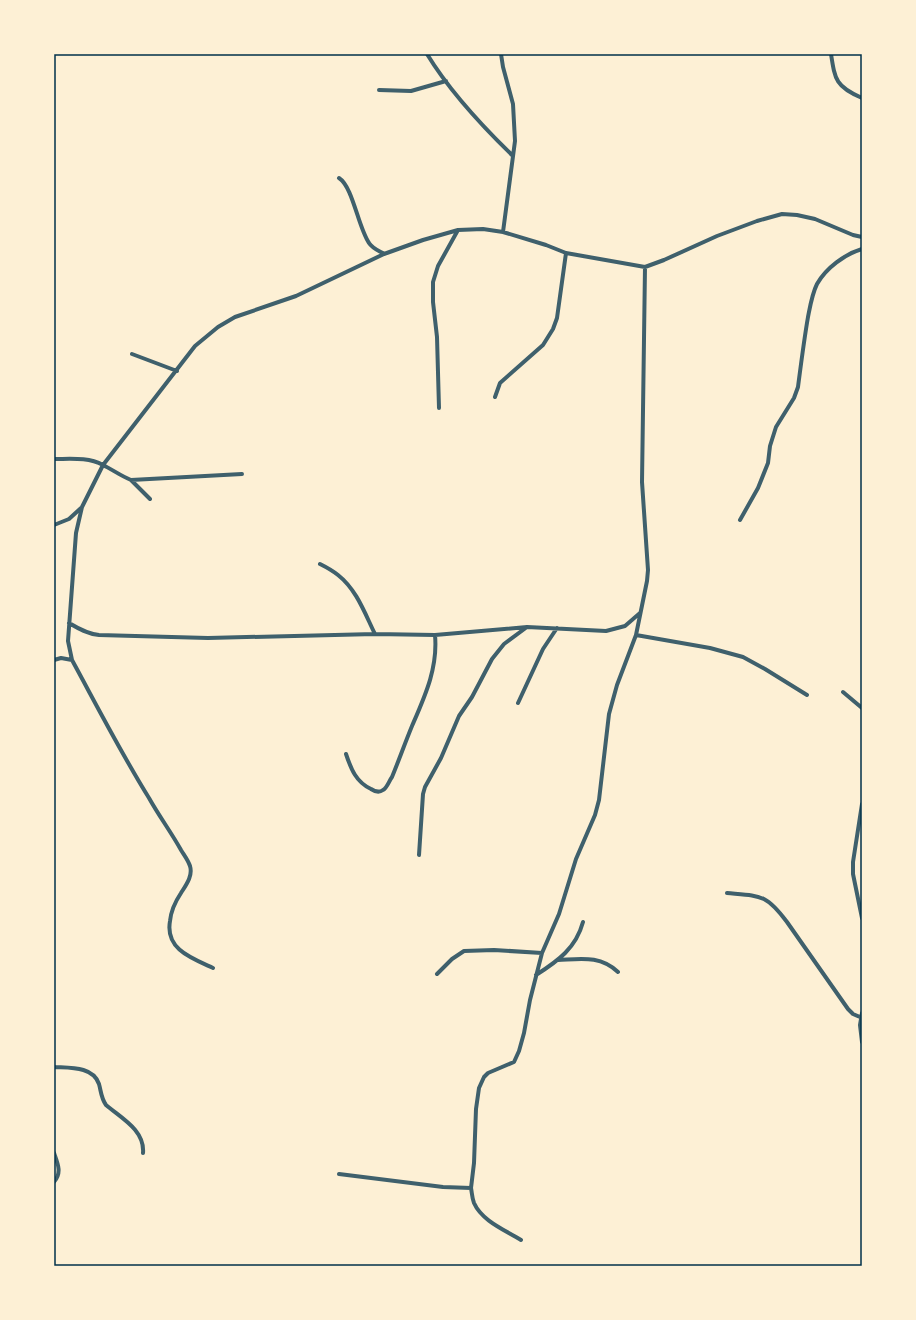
<svg xmlns="http://www.w3.org/2000/svg" width="916" height="1320" viewBox="0 0 916 1320" font-family="'Sofia Sans Condensed',sans-serif">
	<rect width="100%" height="100%" fill="#fdf0d5"/>
	<g fill="none" stroke-linecap="round" stroke-linejoin="round">
		<path stroke="#3f606c" stroke-width="4" d="M 427,54 C 450,92 481,125 513,156
			M 501,54 L 503,67 L 513,104 L 515,141 L 503,232 L 546,245 L 566,253 L 645,267 L 664,260 L 717,236 L 757,221 L 782,214 L 797,215 L 815,219 L 853,235 L 862,237
			M 831,54 C 835,80 836,87 862,98
			M 379,90 L 411,91 L 446,81
			M 339,178 C 353,187 358,227 369,243 C 372,248 379,251 384,254
			M 132,354 L 177,371
			M 495,397 L 500,383 L 543,345 L 553,329 L 557,318 L 566,253
			M 439,408 L 437,337 L 433,302 L 433,282 L 438,266 L 458,230
			M 54,459 C 71,459 88,457 103,465 C 113,470 121,476 131,480 L 242,474
			M 131,480 L 150,499
			M 740,520 L 758,488 L 768,463 L 770,446 L 776,427 L 794,398 L 798,387 C 801,364 804,340 808,317 C 810,307 812,294 817,284 C 826,268 845,254 862,249
			M 54,525 L 69,519 L 81,508
			M 320,564 C 326,567 333,571 338,575 C 357,590 365,614 375,634
			M 69,623 C 79,629 88,634 99,635 L 208,638 L 375,634 L 435,635 L 527,627 L 606,631 L 625,626 L 640,613
			M 636,635 L 710,648 L 743,657 L 765,669 L 807,695
			M 54,660 L 61,658 L 72,660
			M 843,692 L 862,708
			M 518,703 L 543,649 L 557,628
			M 346,754 C 351,769 356,782 371,789 C 374,791 379,793 383,790 C 387,788 389,781 392,777 C 399,760 405,743 412,726 C 425,696 438,668 435,635
			M 862,804 L 853,862 L 853,874 L 862,918
			M 419,855 L 423,794 L 425,787 L 441,758 L 459,716 L 472,697 L 492,659 L 504,644 L 527,627
			M 727,893 C 761,896 766,894 787,922 L 848,1009 L 853,1014 L 860,1017
			M 558,960 C 581,959 600,955 618,972
			M 213,968 C 191,958 165,949 170,921 C 171,911 175,902 181,893 C 186,885 193,876 190,866 C 188,860 184,855 181,850 C 171,832 159,816 149,798 C 121,753 97,706 72,660 L 68,641 L 76,533 L 82,507 L 103,465 L 195,346 L 218,327 L 235,317 L 296,296 L 384,254 L 423,240 L 458,230 L 483,229 L 503,232
			M 437,974 L 452,959 L 464,951 L 494,950 L 542,953
			M 536,975 C 558,961 576,948 583,922
			M 862,1013 L 860,1025 L 862,1042
			M 54,1067 C 69,1068 93,1066 99,1084 C 101,1091 101,1098 106,1105 C 121,1118 145,1130 143,1153
			M 54,1153 C 58,1164 62,1173 54,1182
			M 339,1174 L 443,1187 L 471,1188 L 474,1163 L 476,1109 L 479,1088 L 484,1077 L 488,1073 L 514,1062 L 519,1051 L 524,1033 L 530,1000 L 542,953 L 559,914 L 576,859 L 595,815 L 599,800 L 609,714 L 617,685 L 636,635 L 647,581 L 648,570 L 642,482 L 645,267
			M 471,1188 C 472,1193 472,1198 474,1203 C 482,1221 505,1230 521,1240"/>
	</g>
	<rect width="916" height="1320" fill="none" stroke="#fdf0d5" stroke-width="110"/>
	<rect x="55" y="55" width="806" height="1210" fill="none" stroke="#003049" stroke-width="1.5"/>
</svg>
